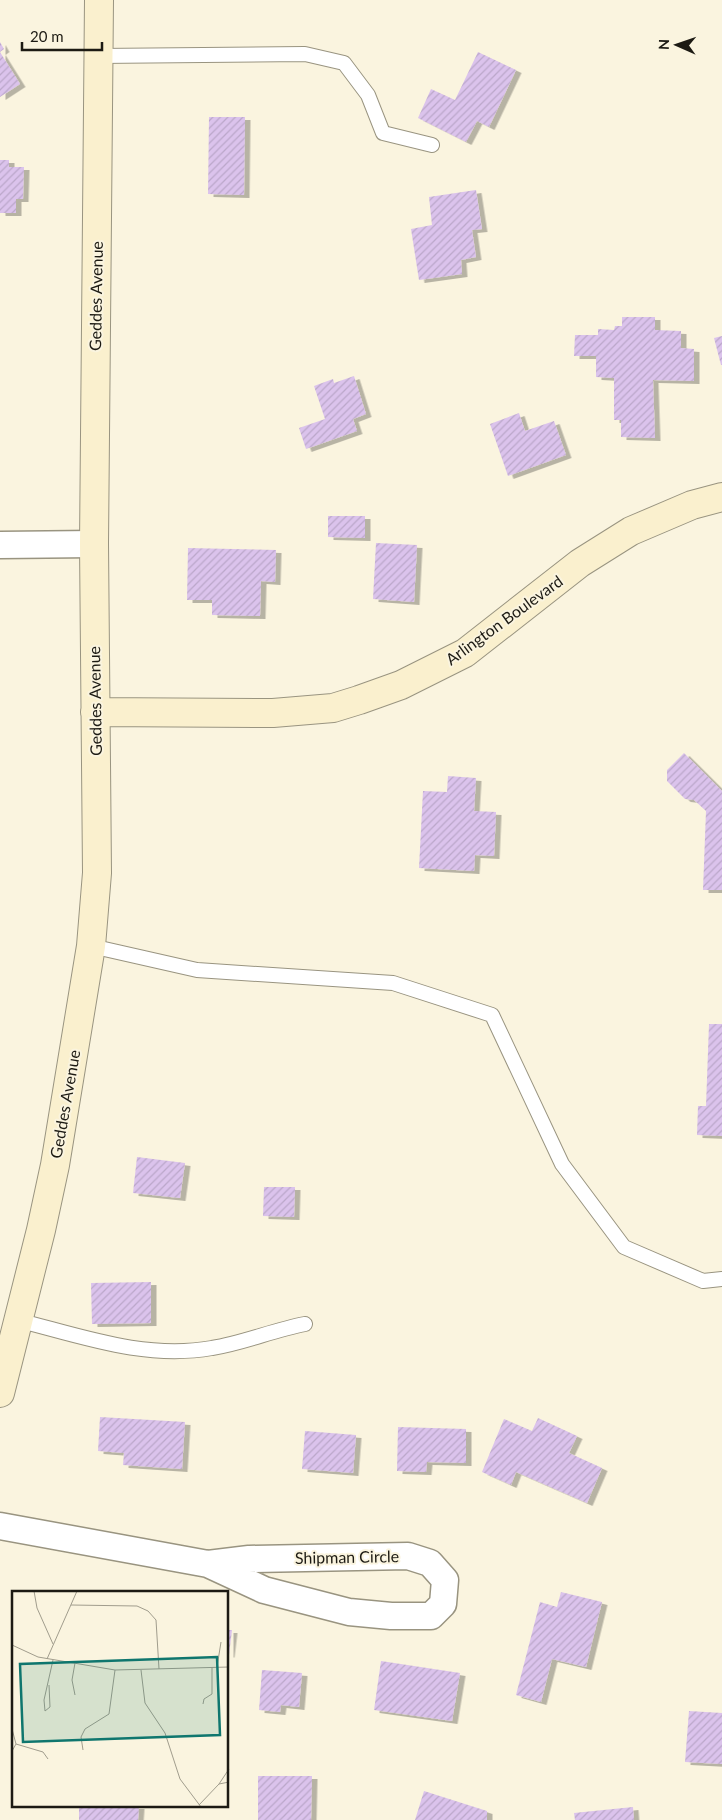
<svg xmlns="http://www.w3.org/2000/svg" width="722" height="1820" viewBox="0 0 722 1820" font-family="Lato,sans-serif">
	<defs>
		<pattern id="building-hatch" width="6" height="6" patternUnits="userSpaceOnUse" patternTransform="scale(1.25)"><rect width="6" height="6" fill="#dbc3ec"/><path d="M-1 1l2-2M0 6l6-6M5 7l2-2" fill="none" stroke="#bba7ca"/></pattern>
		<filter id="shadow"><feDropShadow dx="5.5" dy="3" stdDeviation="0" flood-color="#0004"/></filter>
	</defs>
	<rect width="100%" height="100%" fill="#faf4df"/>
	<path fill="url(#building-hatch)" filter="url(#shadow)" d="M 0,42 L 4,49 L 0,52 L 20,84 L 0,97 Z
		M 478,52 L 516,70 L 489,127 L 477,121 L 466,142 L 418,118 L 431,89 L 455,100 Z
		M 209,117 L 245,117 L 244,195 L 208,194 Z
		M 0,160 L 9,160 L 9,167 L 24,167 L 23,199 L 16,199 L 16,213 L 0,213 Z
		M 476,190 L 482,229 L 472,230 L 476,257 L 461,260 L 462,274 L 419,280 L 411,229 L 432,225 L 429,197 Z
		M 622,317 L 655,317 L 655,330 L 681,331 L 681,348 L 694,349 L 694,381 L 653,380 L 655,438 L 621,437 L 621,420 L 614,420 L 614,378 L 596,377 L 596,356 L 574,356 L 575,335 L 598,335 L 598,329 L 614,330 L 615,326 L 622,326 Z
		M 722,336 L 722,365 L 721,365 L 714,338 Z
		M 354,376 L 366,414 L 353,419 L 357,431 L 306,449 L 299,428 L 325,419 L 314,386 L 333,379 L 334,383 Z
		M 519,413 L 525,431 L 554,421 L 566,455 L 508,476 L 490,424 Z
		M 328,516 L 365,516 L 365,538 L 328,537 Z
		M 376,543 L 417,545 L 414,602 L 373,599 Z
		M 188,548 L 276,550 L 275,582 L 261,581 L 260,616 L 212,615 L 212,600 L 187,600 Z
		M 684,753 L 722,791 L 722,890 L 703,890 L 706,811 L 694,800 L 685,799 L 667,781 L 667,770 Z
		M 448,776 L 476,778 L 474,811 L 496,812 L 494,856 L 475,855 L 474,871 L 419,868 L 423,791 L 447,792 Z
		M 709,1024 L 722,1024 L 722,1136 L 697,1135 L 698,1106 L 706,1106 Z
		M 137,1157 L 185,1163 L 180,1198 L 133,1193 Z
		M 264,1187 L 295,1187 L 294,1217 L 263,1216 Z
		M 151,1282 L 151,1323 L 92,1324 L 91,1283 Z
		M 100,1417 L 185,1422 L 182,1469 L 123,1465 L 124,1453 L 98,1451 Z
		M 538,1418 L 577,1436 L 569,1453 L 602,1468 L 587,1503 L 516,1472 L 511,1485 L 482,1472 L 504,1419 L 532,1431 Z
		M 398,1427 L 466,1429 L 466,1463 L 427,1462 L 426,1472 L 397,1471 Z
		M 305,1431 L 356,1435 L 353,1473 L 302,1469 Z
		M 561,1592 L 602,1602 L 586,1667 L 552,1659 L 541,1702 L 516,1695 L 540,1602 L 557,1607 Z
		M 228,1630 L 232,1630 L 229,1655 L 228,1654 Z
		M 381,1661 L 460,1673 L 452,1721 L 374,1710 Z
		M 262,1670 L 302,1673 L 299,1707 L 281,1705 L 280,1712 L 259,1710 Z
		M 689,1711 L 722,1713 L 722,1764 L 685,1762 Z
		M 258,1776 L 312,1776 L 311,1820 L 258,1820 Z
		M 424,1791 L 487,1811 L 487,1820 L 415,1820 Z
		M 79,1806 L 139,1806 L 138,1820 L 79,1820 Z
		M 633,1807 L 634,1820 L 575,1820 L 574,1813 Z"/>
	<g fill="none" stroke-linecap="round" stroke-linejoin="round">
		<defs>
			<path id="lane" d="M 98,56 L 305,54 L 344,63 L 368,95 L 383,133 L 432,145
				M 91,946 L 197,970 L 393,983 L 492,1015 L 562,1164 L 624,1247 L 703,1281 L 722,1279
				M 17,1320 C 81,1336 145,1360 212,1348 C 244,1343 273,1330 305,1324"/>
			<path id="street" d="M 0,545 L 94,544
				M 0,1526 L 208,1564 L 264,1590 L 349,1612 L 391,1616 L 431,1616 L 443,1604 L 445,1580 L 430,1563 L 408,1556 L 249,1559 L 208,1564"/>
			<path id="secondary" d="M 95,712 L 273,713 L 333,708 L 359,700 L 401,685 L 465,653 L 580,563 L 631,531 L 692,505 L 722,497
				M 0,1393 L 41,1230 L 55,1165 L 91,946 L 97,873 L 94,544 L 99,0"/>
		</defs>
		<use href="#lane" stroke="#999480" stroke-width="16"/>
		<use href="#street" stroke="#999480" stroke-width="29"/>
		<use href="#secondary" stroke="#999480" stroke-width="30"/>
		<use href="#lane" stroke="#fff" stroke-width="14"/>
		<use href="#street" stroke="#fff" stroke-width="26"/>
		<use href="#secondary" stroke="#faf0ce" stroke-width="28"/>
	</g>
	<g text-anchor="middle" stroke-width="4" stroke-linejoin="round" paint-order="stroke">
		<g font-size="16" fill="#1c1a13" stroke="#faf4df">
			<text transform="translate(96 296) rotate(-89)" y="6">Geddes Avenue</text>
			<text transform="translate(504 620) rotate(-36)" y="6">Arlington Boulevard</text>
			<text transform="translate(95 701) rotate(-91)" y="6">Geddes Avenue</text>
			<text transform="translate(65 1104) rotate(-80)" y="6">Geddes Avenue</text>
			<text transform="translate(347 1557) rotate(-1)" y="6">Shipman Circle</text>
		</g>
	</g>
	<g transform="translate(12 1591)">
		<rect width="216" height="216" fill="#faf4df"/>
		<path fill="none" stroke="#a19d8d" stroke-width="1" d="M 22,0 L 25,17 L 41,53M 59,14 L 125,15 L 136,20 L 144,29 L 147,78M 0,54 L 26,66 L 103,79 L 217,76M 35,68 L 65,0M 63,72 L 60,89 L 63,104M 205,76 L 209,51M 129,79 L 133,112 L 153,142 L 168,188 L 189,216M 37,94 L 38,116 L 33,120 L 32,109 L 41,69M 191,113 L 192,108 L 200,103 L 200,76M 0,138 L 4,153 L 0,160M 4,153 L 31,161 L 36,168M 71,159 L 69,146 L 73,138 L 97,123 L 103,79M 207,193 L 217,178M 187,214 L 207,193 L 217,191"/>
		<path fill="#0f766e" fill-opacity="0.15" stroke="#0f766e" stroke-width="2.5" d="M 205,66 L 208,144 L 11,151 L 8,73 Z"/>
		<rect width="216" height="216" fill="none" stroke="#1c1a13" stroke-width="2.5"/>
	</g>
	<g transform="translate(677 45) rotate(272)" stroke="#faf4df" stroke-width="4" paint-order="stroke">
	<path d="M0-4L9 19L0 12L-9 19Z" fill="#1c1a13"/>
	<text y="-8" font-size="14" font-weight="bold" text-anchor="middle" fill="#1c1a13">N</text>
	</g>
	<path d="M22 42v8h80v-8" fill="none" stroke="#1c1a13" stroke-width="2.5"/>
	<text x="30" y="42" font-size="15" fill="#1c1a13" stroke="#faf4df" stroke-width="4" paint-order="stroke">20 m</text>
</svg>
